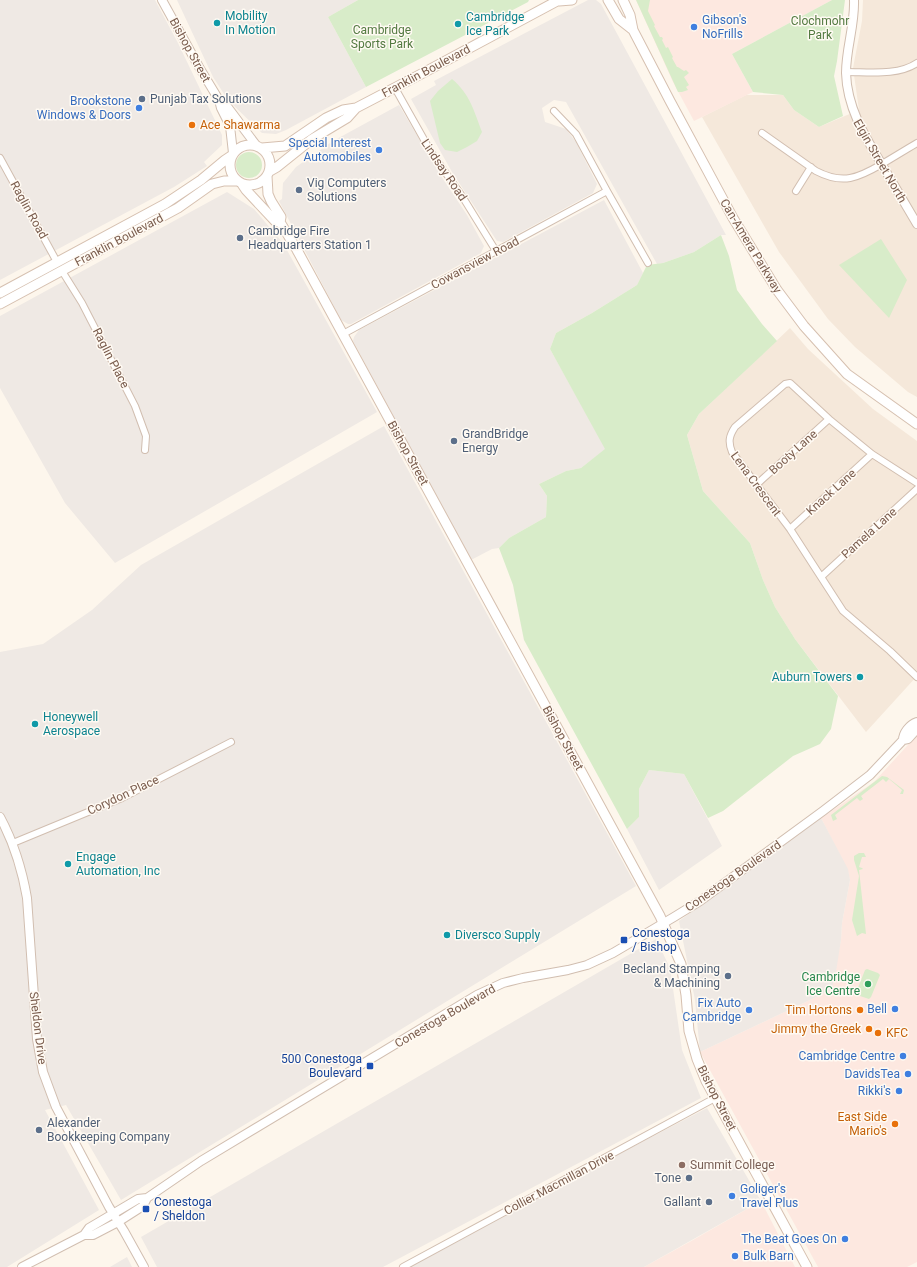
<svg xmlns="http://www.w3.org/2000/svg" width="917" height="1267" viewBox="0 0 917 1267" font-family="Roboto,sans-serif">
	<rect width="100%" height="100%" fill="#fdf6ec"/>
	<path fill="#f5e8da" d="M 863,0 L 917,0 L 917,397 L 908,392 L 855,347 L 828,319 L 779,252 L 702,117 L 746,95 L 783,95 L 794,110 L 819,127 L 859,110 L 853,68 L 862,21 Z
		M 790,328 L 808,349 L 873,409 L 917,441 L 917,676 L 866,732 L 795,639 L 775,607 L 763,580 L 750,543 L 703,491 L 687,435 L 699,414 Z"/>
	<path fill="#fde8e0" d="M 636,0 L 832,0 L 732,54 L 753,92 L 694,121 L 673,82 Z
		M 917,735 L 917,1262 L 907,1267 L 818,1267 L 700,1052 L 831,990 L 841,940 L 842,923 L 850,880 L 847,869 L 821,818 L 874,782 Z
		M 761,1201 L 795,1267 L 644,1267 L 693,1240 Z"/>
	<path fill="#efe9e4" d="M 0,0 L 155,0 L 178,43 L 222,135 L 222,145 L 204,162 L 207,166 L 174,187 L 0,280 Z
		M 177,0 L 358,0 L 328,17 L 366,87 L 286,130 L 276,134 L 262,133 L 228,100 L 213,77 Z
		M 588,0 L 596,0 L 601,4 L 726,235 L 721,235 L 694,252 L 663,263 L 657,264 L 566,102 L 554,100 L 542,108 L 545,122 L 566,129 L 576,142 L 597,184 L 593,193 L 503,242 L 497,241 L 452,172 L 411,99 L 436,85 L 434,81 Z
		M 399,105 L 441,176 L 467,215 L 484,246 L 481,253 L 351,324 L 348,324 L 341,320 L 279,201 L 282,199 L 283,183 L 296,167 L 333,141 Z
		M 227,192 L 254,209 L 283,243 L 377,412 L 115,563 L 65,503 L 0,388 L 0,316 Z
		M 604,200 L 643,273 L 637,285 L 592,313 L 556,333 L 550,349 L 606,449 L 581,468 L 566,471 L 539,484 L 547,496 L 546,517 L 509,538 L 499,548 L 492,549 L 471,560 L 353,341 L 354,337 L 359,330 Z
		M 384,426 L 636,886 L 121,1200 L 66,1105 L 45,1110 L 99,1210 L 7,1267 L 0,1267 L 0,652 L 43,644 L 92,610 L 141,565 Z
		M 649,770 L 684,774 L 722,846 L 659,890 L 627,829 L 639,817 L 639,789 Z
		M 821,818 L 848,869 L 850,880 L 842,923 L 841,940 L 835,978 L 831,990 L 700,1052 L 695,1000 L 679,921 Z
		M 656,939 L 670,968 L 682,1050 L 701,1098 L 383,1267 L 157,1267 L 141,1237 Z
		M 707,1108 L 761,1201 L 644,1267 L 405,1267 L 443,1246 Z
		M 127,1257 L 132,1267 L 110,1267 Z"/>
	<path fill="#d8ecc9" d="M 358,0 L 529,0 L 528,2 L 366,87 L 328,17 Z
		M 636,0 L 650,0 L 648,11 L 655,25 L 654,26 L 660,37 L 662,37 L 663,39 L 662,40 L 666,48 L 668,47 L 673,57 L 672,58 L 677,67 L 678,67 L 684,71 L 686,70 L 689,73 L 684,77 L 689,85 L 686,87 L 688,90 L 682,92 L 678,92 Z
		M 832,0 L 845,0 L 837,61 L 834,76 L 843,116 L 819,127 L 794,110 L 783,95 L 753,92 L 732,54 Z
		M 452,79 C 470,94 474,111 482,132 L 477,141 L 467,147 L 457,152 L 445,150 L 440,143 L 430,101 L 438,91 Z
		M236 165a13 13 0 1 1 26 0a13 13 0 1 1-26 0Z
		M 721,235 L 729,256 L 737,290 L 762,324 L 777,341 L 699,414 L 687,435 L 703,491 L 750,543 L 763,580 L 775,607 L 795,639 L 838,696 L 831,729 L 820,744 L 793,756 L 723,811 L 708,818 L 684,774 L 649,770 L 639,789 L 639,817 L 627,829 L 524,640 L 513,585 L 499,548 L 509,538 L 546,517 L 547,496 L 539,484 L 566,471 L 581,468 L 605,449 L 550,349 L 556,333 L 592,313 L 637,285 L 647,265 L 663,263 L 694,252 Z
		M 881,239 L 907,280 L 889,318 L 839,265 Z
		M 882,776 L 887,777 L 904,790 L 903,794 L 900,794 L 902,790 L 889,779 L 886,782 L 883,779 L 861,796 L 863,799 L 860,801 L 857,798 L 835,815 L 837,819 L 833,821 L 831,815 L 835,812 Z
		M 859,853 L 864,853 L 866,857 L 862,857 L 859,867 L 862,868 L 863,869 L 859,870 L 866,934 L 862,933 L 857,936 L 852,920 L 859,876 L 854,860 L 854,856 Z
		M 867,969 L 878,973 L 880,975 L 871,997 L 869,999 L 857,995 L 856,993 L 865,970 Z"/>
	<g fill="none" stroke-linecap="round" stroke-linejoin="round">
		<defs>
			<path id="minor" d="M 846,72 C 869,72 898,76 917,63
				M 395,88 L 431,152 L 462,196 L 496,251
				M 554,111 L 576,134 L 607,191 L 648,263
				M 762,133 L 816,171 C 843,185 858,178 882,164 C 894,157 905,150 917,143
				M 0,158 L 57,262
				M 796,191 L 811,167
				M 62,271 L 82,303 L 135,406 L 146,436 L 145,450
				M 343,334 L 607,191
				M 917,483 L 872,454 L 829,419 L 790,383 L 785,384 L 735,427 C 729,436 728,442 732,452 L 790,529 L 843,611 L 890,651 L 917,677
				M 756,485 L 829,419
				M 790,529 L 872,454
				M 821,577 L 917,489
				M 13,843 L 122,798 L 231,742
				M 403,1267 L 715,1098"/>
			<path id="tertiary" d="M 162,0 L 199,67 L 219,100 L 221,108 L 230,126 L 233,153
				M 854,0 C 855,25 846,48 846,73 C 847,107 864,135 881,163 C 893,183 905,204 917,224
				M 219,100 L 226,105 L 256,145
				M 903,740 C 903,733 909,725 917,722
				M 0,817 C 14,843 22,869 27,898 L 37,1039 L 43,1072 L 56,1107 L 109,1207 L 124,1231 L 144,1267
				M 84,1235 L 89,1228 L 138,1199 L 147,1198
				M 22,1267 L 84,1235 L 93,1235 L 118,1222 L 143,1206 L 147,1198 L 201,1161 L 477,995 L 503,983 L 523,978 L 568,970 L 587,965 L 613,953 L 674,917 L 700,901 L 823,811 L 870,775 L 903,740 L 908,739 L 917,729"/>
			<path id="secondary" d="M 608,0 L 619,19 L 633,30
				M 623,0 L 630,15 L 633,30 L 670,101 L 733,218 L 777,290 L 804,326 L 847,374 L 917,424
				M 559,1 L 572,0
				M230 165a20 20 0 1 1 40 0a20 20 0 1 1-40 0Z
				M 262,148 L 285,146 L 326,118 L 343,110 L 356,108 L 423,73 L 559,0
				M 270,171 L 277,167 L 312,139 L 347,118 L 356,108
				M 267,176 L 268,194 L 271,201 L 281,217 L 280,222 L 297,250 L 660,916 L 681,964 L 686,995 L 689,1031 L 697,1059 L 706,1081 L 807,1267
				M 242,184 L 246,190 L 275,221 L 280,222
				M 0,293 L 165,204 L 201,180 L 225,160 L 231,156
				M 0,304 L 178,208 L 212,184 L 224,181 L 238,181"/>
		</defs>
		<use href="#minor" stroke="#d1beb0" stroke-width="8"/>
		<use href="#tertiary" stroke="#d1beb0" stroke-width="10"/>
		<use href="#secondary" stroke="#d6c0b0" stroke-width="11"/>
		<use href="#minor" stroke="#fff" stroke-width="6"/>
		<use href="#tertiary" stroke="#fff" stroke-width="8"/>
		<use href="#secondary" stroke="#fff" stroke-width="9"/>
	</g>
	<g fill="#0f9aa8" stroke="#fffaf3" stroke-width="1.5">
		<circle cx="217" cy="23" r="4"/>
		<circle cx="458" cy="24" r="4"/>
		<circle cx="860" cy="677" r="4"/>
		<circle cx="35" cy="724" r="4"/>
		<circle cx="68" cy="864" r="4"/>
		<circle cx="447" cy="935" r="4"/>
	</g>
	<g fill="#3f7fe0" stroke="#fffaf3" stroke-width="1.5">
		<circle cx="694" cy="27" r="4"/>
		<circle cx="139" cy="108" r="4"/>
		<circle cx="379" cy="150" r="4"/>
		<circle cx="895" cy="1009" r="4"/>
		<circle cx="749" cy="1010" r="4"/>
		<circle cx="903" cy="1056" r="4"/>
		<circle cx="908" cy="1074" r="4"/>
		<circle cx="899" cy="1091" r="4"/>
		<circle cx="732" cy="1196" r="4"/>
		<circle cx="845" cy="1239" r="4"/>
		<circle cx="735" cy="1256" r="4"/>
	</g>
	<g fill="#5c6f8a" stroke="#fffaf3" stroke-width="1.5">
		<circle cx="142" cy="99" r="4"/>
		<circle cx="299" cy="190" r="4"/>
		<circle cx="240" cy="238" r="4"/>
		<circle cx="454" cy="441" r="4"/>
		<circle cx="728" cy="976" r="4"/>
		<circle cx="39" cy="1130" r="4"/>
		<circle cx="689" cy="1178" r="4"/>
		<circle cx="709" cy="1202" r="4"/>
	</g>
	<g fill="#e8710a" stroke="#fffaf3" stroke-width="1.5">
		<circle cx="192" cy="125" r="4"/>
		<circle cx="860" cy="1010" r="4"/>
		<circle cx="869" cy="1029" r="4"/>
		<circle cx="878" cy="1033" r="4"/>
		<circle cx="895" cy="1124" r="4"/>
	</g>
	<g fill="#1a4fb4" stroke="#fffaf3" stroke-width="1.5">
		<rect x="620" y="936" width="8" height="8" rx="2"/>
		<rect x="366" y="1062" width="8" height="8" rx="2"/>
		<rect x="142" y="1205" width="8" height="8" rx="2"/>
	</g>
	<circle fill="#2e9e5b" stroke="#fffaf3" stroke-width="1.5" cx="868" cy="984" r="4"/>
	<circle fill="#8d6e63" stroke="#fffaf3" stroke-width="1.5" cx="682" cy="1165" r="4"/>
	<g text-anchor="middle" stroke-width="3" stroke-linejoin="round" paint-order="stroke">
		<g font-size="12" fill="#0d838f" stroke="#fffaf3" text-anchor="start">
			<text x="225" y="20">Mobility<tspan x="225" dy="14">In Motion</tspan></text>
			<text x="466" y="21">Cambridge<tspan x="466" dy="14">Ice Park</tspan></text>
			<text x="852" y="681" text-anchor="end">Auburn Towers</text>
			<text x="43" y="721">Honeywell<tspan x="43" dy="14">Aerospace</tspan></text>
			<text x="76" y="861">Engage<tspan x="76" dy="14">Automation, Inc</tspan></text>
			<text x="455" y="939">Diversco Supply</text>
		</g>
		<g font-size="12" fill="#366cbe" stroke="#fffaf3" text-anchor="end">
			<text x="702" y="24" text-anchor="start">Gibson's<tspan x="702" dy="14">NoFrills</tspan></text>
			<text x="131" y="105">Brookstone<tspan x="131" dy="14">Windows &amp; Doors</tspan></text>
			<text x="371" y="147">Special Interest<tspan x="371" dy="14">Automobiles</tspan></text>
			<text x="741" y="1007">Fix Auto<tspan x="741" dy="14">Cambridge</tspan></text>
			<text x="887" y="1013">Bell</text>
			<text x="895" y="1060">Cambridge Centre</text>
			<text x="900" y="1078">DavidsTea</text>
			<text x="891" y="1095">Rikki's</text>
			<text x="740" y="1193" text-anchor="start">Goliger's<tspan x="740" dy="14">Travel Plus</tspan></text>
			<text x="837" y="1243">The Beat Goes On</text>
			<text x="743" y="1260" text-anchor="start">Bulk Barn</text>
		</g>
		<g font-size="12" fill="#537a41" stroke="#fffaf3">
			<text x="820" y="25">Clochmohr<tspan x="820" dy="14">Park</tspan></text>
			<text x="382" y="34">Cambridge<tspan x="382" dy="14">Sports Park</tspan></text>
		</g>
		<g font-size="12" fill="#7a5c4d" stroke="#fffaf3">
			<text transform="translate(190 50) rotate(61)" y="4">Bishop Street</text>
			<text transform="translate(426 71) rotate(-28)" y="4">Franklin Boulevard</text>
			<text transform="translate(880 161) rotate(60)" y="4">Elgin Street North</text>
			<text transform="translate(444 170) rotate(56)" y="4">Lindsay Road</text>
			<text transform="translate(29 210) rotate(61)" y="4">Raglin Road</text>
			<text transform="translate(119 240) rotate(-28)" y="4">Franklin Boulevard</text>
			<text transform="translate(751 246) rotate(59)" y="4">Can-Amera Parkway</text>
			<text transform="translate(475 263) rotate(-28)" y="4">Cowansview Road</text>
			<text transform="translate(111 358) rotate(63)" y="4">Raglin Place</text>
			<text transform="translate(793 452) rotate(-42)" y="4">Booty Lane</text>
			<text transform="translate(408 453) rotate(61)" y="4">Bishop Street</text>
			<text transform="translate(756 484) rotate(54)" y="4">Lena Crescent</text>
			<text transform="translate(831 492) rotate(-42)" y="4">Knack Lane</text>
			<text transform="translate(869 533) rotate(-42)" y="4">Pamela Lane</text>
			<text transform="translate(563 738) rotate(61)" y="4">Bishop Street</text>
			<text transform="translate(123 795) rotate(-25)" y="4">Corydon Place</text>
			<text transform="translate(733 876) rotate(-35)" y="4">Conestoga Boulevard</text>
			<text transform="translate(445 1016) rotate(-30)" y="4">Conestoga Boulevard</text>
			<text transform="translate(38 1028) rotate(83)" y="4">Sheldon Drive</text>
			<text transform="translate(717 1098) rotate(63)" y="4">Bishop Street</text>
			<text transform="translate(559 1183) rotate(-28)" y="4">Collier Macmillan Drive</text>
		</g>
		<g font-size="12" fill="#4e5e75" stroke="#fffaf3" text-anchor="start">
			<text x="150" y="103">Punjab Tax Solutions</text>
			<text x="307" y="187">Vig Computers<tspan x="307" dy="14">Solutions</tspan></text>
			<text x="248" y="235">Cambridge Fire<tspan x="248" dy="14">Headquarters Station 1</tspan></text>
			<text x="462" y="438">GrandBridge<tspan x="462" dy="14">Energy</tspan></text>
			<text x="720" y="973" text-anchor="end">Becland Stamping<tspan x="720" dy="14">&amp; Machining</tspan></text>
			<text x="47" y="1127">Alexander<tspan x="47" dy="14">Bookkeeping Company</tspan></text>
			<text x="681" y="1182" text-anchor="end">Tone</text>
			<text x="701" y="1206" text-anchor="end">Gallant</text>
		</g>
		<g font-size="12" fill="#c56008" stroke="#fffaf3" text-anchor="end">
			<text x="200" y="129" text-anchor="start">Ace Shawarma</text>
			<text x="852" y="1014">Tim Hortons</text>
			<text x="861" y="1033">Jimmy the Greek</text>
			<text x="886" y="1037" text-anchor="start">KFC</text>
			<text x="887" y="1121">East Side<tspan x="887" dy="14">Mario's</tspan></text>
		</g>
		<g font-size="12" fill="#164399" stroke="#fffaf3" text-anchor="start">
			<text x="632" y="937">Conestoga<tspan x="632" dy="14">/ Bishop</tspan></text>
			<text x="362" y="1063" text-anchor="end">500 Conestoga<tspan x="362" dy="14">Boulevard</tspan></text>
			<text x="154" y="1206">Conestoga<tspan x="154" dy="14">/ Sheldon</tspan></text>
		</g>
		<g font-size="12" fill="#27864d" stroke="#fffaf3" text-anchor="end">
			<text x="860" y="981">Cambridge<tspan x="860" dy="14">Ice Centre</tspan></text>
		</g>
		<g font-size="12" fill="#785e54" stroke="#fffaf3" text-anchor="start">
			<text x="690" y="1169">Summit College</text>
		</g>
	</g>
</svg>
